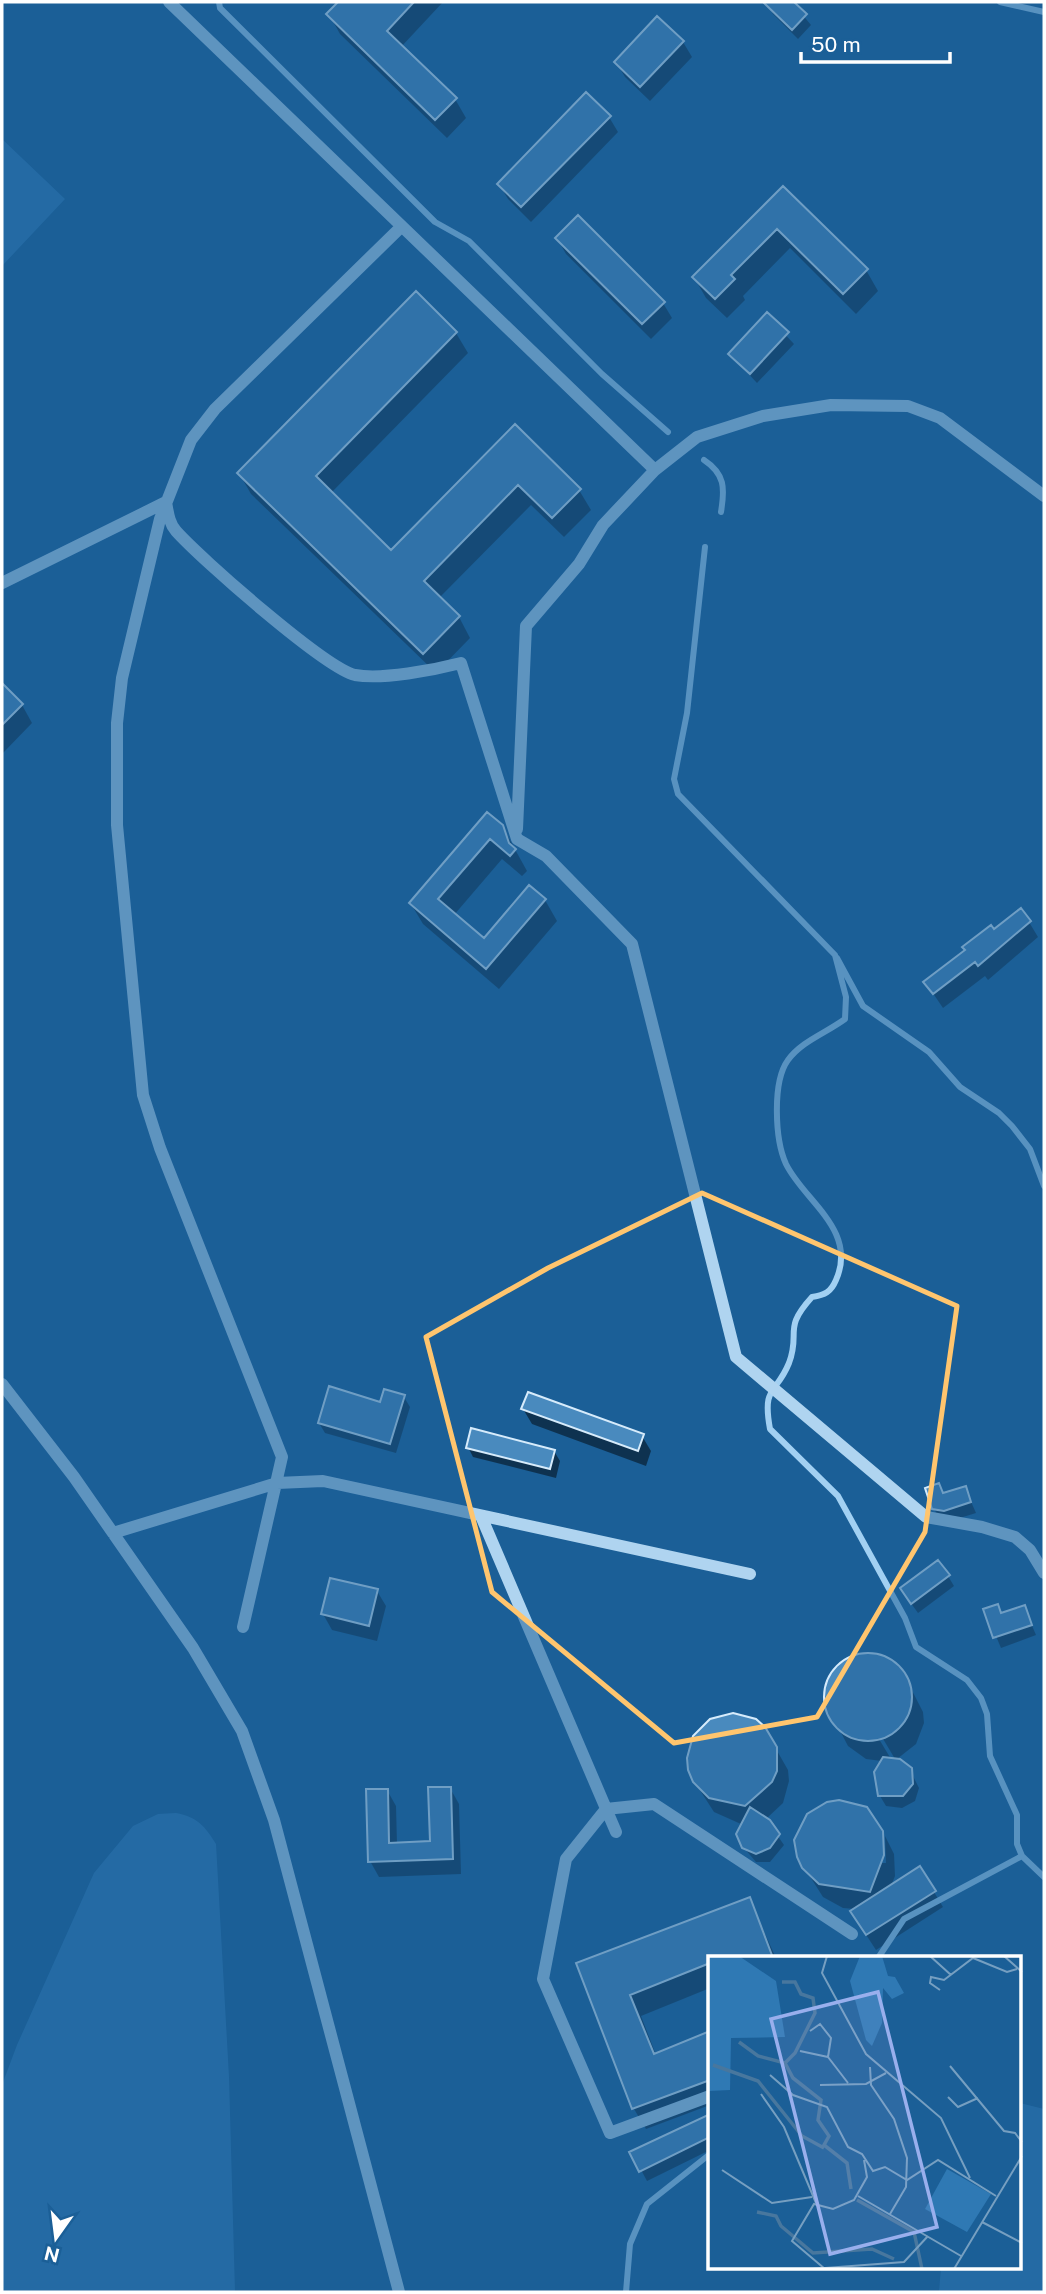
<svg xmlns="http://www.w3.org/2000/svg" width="1046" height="2294" viewBox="0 0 1046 2294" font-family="'Public Sans',sans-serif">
	<rect width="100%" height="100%" fill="#1b5f97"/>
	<path fill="#2f79b4" d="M 2,139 L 65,199 L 2,266 Z
		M 176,1813 C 197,1817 205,1826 216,1844 L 229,2077 L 235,2292 L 2,2292 L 2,2085 L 17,2045 L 94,1873 L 133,1826 L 158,1814 Z
		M 1020,2103 L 1044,2109 L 1044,2292 L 939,2292 L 941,2268 L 1020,2268 Z"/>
	<path fill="#0007" fill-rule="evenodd" d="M 340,2 L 443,2 L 401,47 L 455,99 L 466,118 L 447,138 L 340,34 L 329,14 Z
		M 770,2 L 792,2 L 811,25 L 798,39 L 773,14 L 767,4 Z
		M 683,42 L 692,57 L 650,101 L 625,77 L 616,62 Z
		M 609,117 L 618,132 L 531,222 L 508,199 L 499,184 Z
		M 783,188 L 866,270 L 878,291 L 856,314 L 790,248 L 743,296 L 745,300 L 727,318 L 706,298 L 694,277 Z
		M 557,238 L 663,303 L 672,318 L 651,339 L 566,254 Z
		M 767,315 L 794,344 L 757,383 L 730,354 Z
		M 456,333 L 468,353 L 331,493 L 391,552 L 515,427 L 579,490 L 591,510 L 564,537 L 531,505 L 439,598 L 459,617 L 470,638 L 436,673 L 251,494 L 239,473 Z
		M 2,685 L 22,705 L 32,723 L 2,754 Z
		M 502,826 L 527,871 L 522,876 L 502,859 L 454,915 L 484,941 L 545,900 L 557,921 L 499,989 L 423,924 L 411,904 Z
		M 1029,922 L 1038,937 L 988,980 L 985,976 L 943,1008 L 926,983 L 994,931 Z
		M 404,1397 L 410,1407 L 396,1453 L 325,1433 L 319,1423 Z
		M 523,1409 L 642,1436 L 651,1451 L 646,1466 L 532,1424 Z
		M 468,1447 L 554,1451 L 560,1461 L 556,1478 L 473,1457 Z
		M 939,1485 L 944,1495 L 965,1488 L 976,1513 L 950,1521 L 940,1519 L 934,1509 Z
		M 948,1576 L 954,1586 L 918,1613 L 908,1599 Z
		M 377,1591 L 386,1606 L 377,1641 L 332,1630 L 323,1614 Z
		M 1024,1607 L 1036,1635 L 1001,1648 L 985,1610 L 1002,1615 Z
		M 872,1654 L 893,1662 L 901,1669 L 923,1712 L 924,1723 L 916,1744 L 897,1759 L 910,1770 L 919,1788 L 915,1801 L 902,1808 L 886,1806 L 880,1796 L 882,1761 L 866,1759 L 848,1746 L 826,1704 L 828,1682 L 841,1664 L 850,1658 ZM 879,1732 L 895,1759 L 891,1759 L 876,1734 Z
		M 764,1728 L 788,1770 L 789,1781 L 783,1803 L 766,1819 L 784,1845 L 770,1862 L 756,1862 L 739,1842 L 741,1824 L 714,1812 L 694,1781 Z
		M 450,1788 L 459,1804 L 461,1874 L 379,1877 L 370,1861 L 387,1790 L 396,1806 L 397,1844 L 431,1843 Z
		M 839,1801 L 866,1809 L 881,1830 L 882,1863 L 886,1863 L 885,1836 L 894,1854 L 895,1876 L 891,1886 L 934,1892 L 943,1907 L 876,1950 L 861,1927 L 855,1909 L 843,1908 L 823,1897 L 804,1867 Z
		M 749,1899 L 776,1958 L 710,1958 L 710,1988 L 641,2016 L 656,2055 L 710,2033 L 710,2105 L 646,2129 L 634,2109 L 578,1964 Z
		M 710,2123 L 710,2150 L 647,2181 L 632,2153 Z"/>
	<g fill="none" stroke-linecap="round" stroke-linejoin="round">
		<path stroke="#a2d0f2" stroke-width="6" d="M 219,2 L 220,8 L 435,222 L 469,241 L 602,374 L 668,432
			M 1000,2 L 1044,12
			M 704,460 C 725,474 725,488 721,512
			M 705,547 L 687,713 L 674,779 L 678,794 L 835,955 L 846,997 L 845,1019 C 826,1033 802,1041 788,1060 C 772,1082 775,1140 786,1164 C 804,1201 858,1230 836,1280 C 831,1292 825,1295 812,1297 C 782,1330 801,1331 789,1363 C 776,1395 762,1385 770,1429 L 838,1496 L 905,1618 L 916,1647 L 967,1680 L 981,1698 L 987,1714 L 990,1756 L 1017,1815 L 1017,1844 L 1022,1856 L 1044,1877
			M 837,958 L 863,1006 L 929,1052 L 960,1087 L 999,1113 L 1012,1126 L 1030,1149 L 1044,1186
			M 878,1958 L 904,1919 L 1022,1856
			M 626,2292 L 630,2244 L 647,2204 L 710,2154"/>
	</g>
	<path fill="#498abe" stroke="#d6ebfb" stroke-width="2" d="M 338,2 L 414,2 L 387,31 L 457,98 L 435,120 L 326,14 Z
		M 763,2 L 794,2 L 807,14 L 792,30 Z
		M 657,16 L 684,41 L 640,87 L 614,62 Z
		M 586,92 L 611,116 L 521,207 L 497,184 Z
		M 783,186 L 868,269 L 843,294 L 777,229 L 731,275 L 735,279 L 715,299 L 692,277 Z
		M 578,215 L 665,302 L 642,324 L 555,238 Z
		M 416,291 L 457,332 L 316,476 L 391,550 L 515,424 L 581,489 L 552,518 L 518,485 L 424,581 L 460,616 L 423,654 L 237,473 Z
		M 767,312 L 789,332 L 750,374 L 728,354 Z
		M 2,683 L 23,704 L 2,725 Z
		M 487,812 L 503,825 L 509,843 L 516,849 L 510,856 L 490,839 L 438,899 L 484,938 L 529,885 L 546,899 L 486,969 L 409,903 Z
		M 1021,908 L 1031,921 L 978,966 L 975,962 L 933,994 L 923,982 L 965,950 L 962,947 L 991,925 L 994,929 Z
		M 329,1386 L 380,1402 L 384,1389 L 405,1395 L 390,1444 L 318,1423 Z
		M 528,1392 L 644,1434 L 638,1451 L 521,1409 Z
		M 471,1428 L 555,1450 L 550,1469 L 466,1448 Z
		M 939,1483 L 943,1493 L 966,1486 L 971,1502 L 944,1511 L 932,1509 L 925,1488 Z
		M 938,1560 L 950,1575 L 911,1604 L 900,1588 Z
		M 330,1578 L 378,1589 L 369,1626 L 321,1614 Z
		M 998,1604 L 1001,1613 L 1025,1605 L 1032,1625 L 993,1638 L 983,1609 Z
		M824 1697a44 44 0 1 1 88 0a44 44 0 1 1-88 0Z
		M 733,1713 L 756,1719 L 765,1727 L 777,1747 L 777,1771 L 772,1782 L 745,1806 L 709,1798 L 693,1782 L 688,1770 L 687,1758 L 693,1736 L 710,1719 Z
		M 883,1757 L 900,1759 L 912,1768 L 913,1784 L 903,1796 L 878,1796 L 874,1772 Z
		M 428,1787 L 451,1787 L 453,1859 L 368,1862 L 366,1789 L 388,1789 L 389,1843 L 430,1841 Z
		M 839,1800 L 867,1807 L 883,1831 L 884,1855 L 870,1892 L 819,1884 L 802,1868 L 797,1857 L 794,1840 L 807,1814 L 827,1802 Z
		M 750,1807 L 770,1820 L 780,1834 L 770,1848 L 756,1854 L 742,1848 L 736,1834 Z
		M 920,1866 L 936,1891 L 866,1935 L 850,1911 Z
		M 750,1897 L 773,1958 L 710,1958 L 710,1963 L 630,1995 L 654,2054 L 710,2031 L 710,2080 L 632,2109 L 576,1963 Z
		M 710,2114 L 710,2137 L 639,2172 L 629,2152 Z"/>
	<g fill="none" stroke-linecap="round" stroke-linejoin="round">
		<path stroke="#afd4f0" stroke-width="12" d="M 169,2 L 655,470
			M 2,583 L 166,502 C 168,513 169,523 176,531 C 201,559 325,668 355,675 C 382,680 434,670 461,663 L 517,839 L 546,856 L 632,944 L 736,1357 L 926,1517 L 982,1527 L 1015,1537 L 1030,1550 L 1044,1573
			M 517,829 L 526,626 L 579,564 L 603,525 L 655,470 L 697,437 L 763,416 L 831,405 L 908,406 L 940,418 L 1044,496
			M 2,1384 L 74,1477 L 193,1648 L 242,1731 L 274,1820 L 399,2292
			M 481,1516 L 616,1832
			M 113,1533 L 277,1483 L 323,1481 L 750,1574
			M 243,1627 L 282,1457 L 160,1148 L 143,1095 L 117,825 L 117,723 L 122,678 L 160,519 L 191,440 L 215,409 L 400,228
			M 710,2096 L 610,2133 L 543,1979 L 566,1859 L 606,1809 L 654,1804 L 852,1934"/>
	</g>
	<path d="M0 0H1046V2294H0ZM 702,1193 L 957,1306 L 925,1532 L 817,1717 L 674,1743 L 492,1592 L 426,1337 L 548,1268 Z" fill="#1b5f97" fill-opacity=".55" fill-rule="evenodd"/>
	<path fill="none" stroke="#ffc56e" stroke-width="5" stroke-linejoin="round" d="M 702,1193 L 957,1306 L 925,1532 L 817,1717 L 674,1743 L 492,1592 L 426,1337 L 548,1268 Z"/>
	<g transform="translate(708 1956)">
		<rect width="313" height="313" fill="#1b5f97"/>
		<path d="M 0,0 L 31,0 L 68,25 L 77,81 L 23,82 L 22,134 L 0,135 ZM 152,0 L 174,0 L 180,20 L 187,21 L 196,37 L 184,43 L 175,32 L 174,67 L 164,90 L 158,84 L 142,25 ZM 239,213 L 283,238 L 259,276 L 217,253 Z" fill="#2f79b4"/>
		<path fill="none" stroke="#48779e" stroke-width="3.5" d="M 74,26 L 87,26 L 93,38 L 105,42 L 107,57 L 87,97 L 77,107M 31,86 L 50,100 L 77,107 L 85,122 L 113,144 L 110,164 L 121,180 L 116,189 L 139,207 L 143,233M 5,109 L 50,125 L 94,180 L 116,192M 149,244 L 206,276 L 214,313M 49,256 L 68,260 L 73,270 L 105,297 L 164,293 L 186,303"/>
		<path fill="none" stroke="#769fc1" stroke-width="2" d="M 119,0 L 114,17 L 158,98 L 233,162 L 262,222M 222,0 L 243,19M 296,0 L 314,16M 232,34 L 222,27 L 223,21 L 236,24 L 265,2 L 299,16 L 309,13M 92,95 L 120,101 L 123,82 L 112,68 L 102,75M 120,101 L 140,127M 242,110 L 296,175 L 307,177 L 314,186M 162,111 L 163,129 L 186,163 L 199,202 L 198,231 L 182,258M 62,119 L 85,139 L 119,151 L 140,191 L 154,198 L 165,215 L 177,211 L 199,224 L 230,204 L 288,240M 112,129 L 158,128 L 178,117M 53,138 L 76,171 L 108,247M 240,141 L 250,151 L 270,142M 14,214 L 64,247 L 104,241M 150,240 L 253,300M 274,266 L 314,287M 104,313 L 196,306 L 220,280M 117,313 L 84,285 L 106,248 L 125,253 L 146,244 L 159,221 L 156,204M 246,313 L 314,200"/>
		<path fill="#99afed" fill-opacity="0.15" stroke="#99afed" stroke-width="3.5" d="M 170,36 L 229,271 L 122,298 L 63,63 Z"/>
		<rect width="313" height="313" fill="none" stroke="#fff" stroke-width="3.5"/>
	</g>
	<rect width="1046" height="2294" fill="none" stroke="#ffffff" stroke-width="7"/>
	<g transform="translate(56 2238) rotate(194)" stroke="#1b5f97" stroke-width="5" paint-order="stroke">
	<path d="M0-5L12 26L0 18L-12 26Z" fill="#ffffff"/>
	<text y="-10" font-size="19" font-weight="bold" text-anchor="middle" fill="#ffffff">N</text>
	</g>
	<path d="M801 52v10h149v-10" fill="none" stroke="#ffffff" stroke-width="3.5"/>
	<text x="811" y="52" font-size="21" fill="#ffffff" stroke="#1b5f97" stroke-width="5" paint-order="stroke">50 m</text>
</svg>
